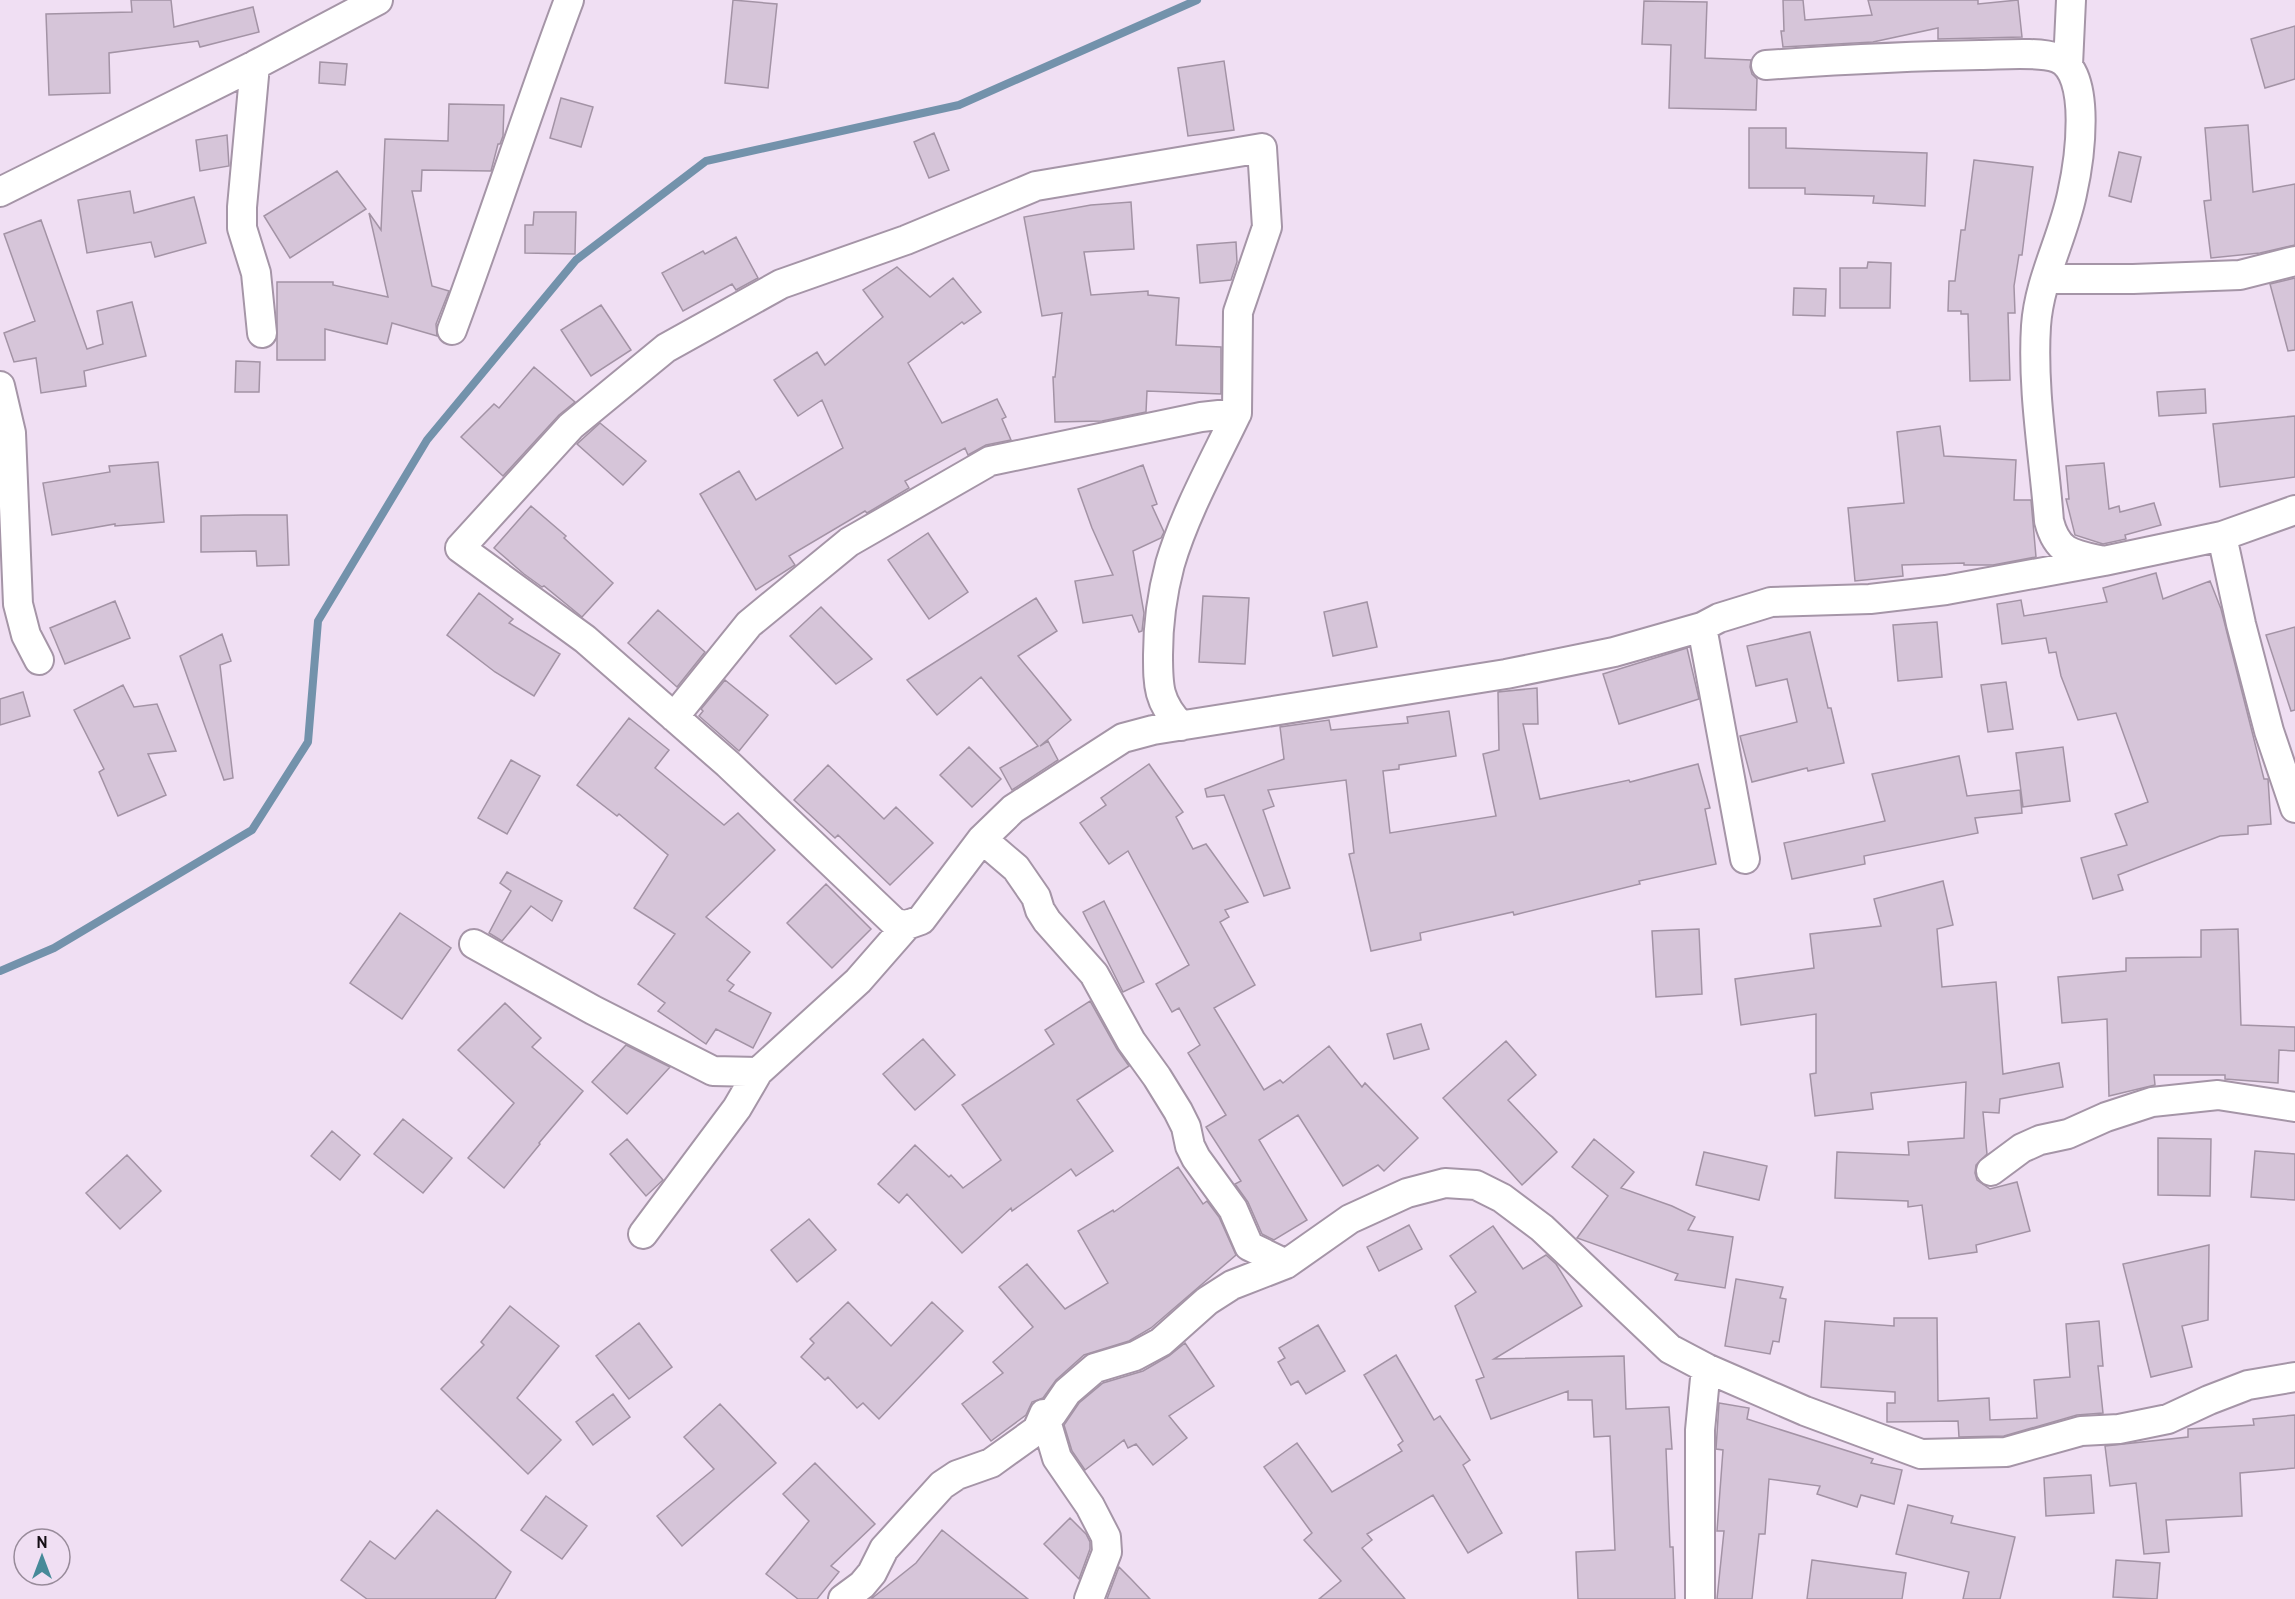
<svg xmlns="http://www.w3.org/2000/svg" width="2295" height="1599" viewBox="0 0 2295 1599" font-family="Overpass,sans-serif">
	<rect width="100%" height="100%" fill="#f0dff3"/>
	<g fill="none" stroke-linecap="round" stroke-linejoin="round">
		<path stroke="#7392ab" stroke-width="8" d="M 0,971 L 54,948 L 252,830 L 308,742 L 318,621 L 427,440 L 576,260 L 706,161 L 959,105 L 1197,0"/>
	</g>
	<path fill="#d6c5d9" stroke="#a393a5" stroke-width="1.5" d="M 131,0 L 171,0 L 174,27 L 253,7 L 259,32 L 200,47 L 198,41 L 109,53 L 110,93 L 49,95 L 46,14 L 132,12 Z
		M 733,0 L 777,4 L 768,88 L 725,83 Z
		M 1783,0 L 1803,0 L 1805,20 L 1872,15 L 1868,0 L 1978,0 L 1978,4 L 2018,0 L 2022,37 L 1938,39 L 1938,28 L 1873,42 L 1783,47 L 1781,31 L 1784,31 Z
		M 1644,1 L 1707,2 L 1705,58 L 1751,60 L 1750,67 L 1752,74 L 1757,79 L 1756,110 L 1669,108 L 1671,45 L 1642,44 Z
		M 2295,26 L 2295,79 L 2265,88 L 2251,39 Z
		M 1224,61 L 1234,130 L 1188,136 L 1178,68 Z
		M 320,62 L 347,64 L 345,85 L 319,83 Z
		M 561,98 L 593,107 L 581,147 L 550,138 Z
		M 449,104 L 504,105 L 503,136 L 500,144 L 498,144 L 491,171 L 422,170 L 421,191 L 412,191 L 432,286 L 449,291 L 436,324 L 437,336 L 392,323 L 387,344 L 325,329 L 325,360 L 277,360 L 277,282 L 333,282 L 333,285 L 388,297 L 369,213 L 381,230 L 385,139 L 448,141 Z
		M 2248,125 L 2253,192 L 2295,184 L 2295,245 L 2260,253 L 2211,258 L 2204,201 L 2211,200 L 2205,128 Z
		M 1749,128 L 1786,128 L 1786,148 L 1927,153 L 1925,206 L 1873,203 L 1874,196 L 1805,194 L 1805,188 L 1749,188 Z
		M 934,133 L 949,170 L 929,178 L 914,142 Z
		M 227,135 L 229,166 L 200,171 L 196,140 Z
		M 2119,152 L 2141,157 L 2131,202 L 2109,196 Z
		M 1974,160 L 2033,167 L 2022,255 L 2019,255 L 2014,286 L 2015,313 L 2008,313 L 2010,380 L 1970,381 L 1968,314 L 1961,314 L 1961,311 L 1948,311 L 1949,281 L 1955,281 L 1961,230 L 1965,230 Z
		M 337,171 L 366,209 L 290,258 L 264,216 Z
		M 130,191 L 134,213 L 194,197 L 206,243 L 155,257 L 151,242 L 87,253 L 78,200 Z
		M 1131,202 L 1134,249 L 1084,252 L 1091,295 L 1148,291 L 1148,295 L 1179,298 L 1176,345 L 1221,347 L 1221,394 L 1147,391 L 1146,412 L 1102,421 L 1055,422 L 1053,377 L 1055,377 L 1062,313 L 1042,316 L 1024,217 L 1091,205 Z
		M 534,212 L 576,212 L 575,254 L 525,253 L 525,225 L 533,225 Z
		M 41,220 L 87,349 L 103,344 L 97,311 L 132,302 L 146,356 L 84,371 L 86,386 L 41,393 L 36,358 L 14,362 L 4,333 L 35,321 L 4,234 Z
		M 736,237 L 758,278 L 736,290 L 732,284 L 683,311 L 662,273 L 703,251 L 705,254 Z
		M 1236,242 L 1237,262 L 1231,280 L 1200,283 L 1197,245 Z
		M 1868,262 L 1891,263 L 1890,308 L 1840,308 L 1840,268 L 1867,268 Z
		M 897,267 L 930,297 L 953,278 L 981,312 L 964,324 L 962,322 L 908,363 L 942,423 L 997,399 L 1006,417 L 1002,419 L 1011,440 L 986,445 L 968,455 L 965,448 L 905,481 L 909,488 L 867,513 L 865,511 L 789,556 L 795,565 L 756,590 L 700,494 L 739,471 L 756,500 L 843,448 L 822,400 L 798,416 L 774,380 L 817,352 L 825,365 L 883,317 L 863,290 Z
		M 2295,278 L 2295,350 L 2288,351 L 2270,284 Z
		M 1794,288 L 1826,289 L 1825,316 L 1793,315 Z
		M 601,305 L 631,350 L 591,376 L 561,330 Z
		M 236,361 L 260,362 L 259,392 L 235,392 Z
		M 534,367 L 575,402 L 559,415 L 503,476 L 461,437 L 494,404 L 499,408 Z
		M 2205,389 L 2206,413 L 2159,416 L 2157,392 Z
		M 2295,416 L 2295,477 L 2220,487 L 2213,424 Z
		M 600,423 L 646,461 L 623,485 L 577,444 Z
		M 1940,426 L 1944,456 L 2016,460 L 2014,500 L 2031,500 L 2036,557 L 1993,565 L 1964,565 L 1964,563 L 1902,565 L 1903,576 L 1855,581 L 1848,508 L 1904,503 L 1897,432 Z
		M 158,462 L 164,522 L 115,526 L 115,524 L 52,535 L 43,483 L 110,472 L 109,466 Z
		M 2104,463 L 2109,509 L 2119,506 L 2120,512 L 2154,503 L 2161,525 L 2125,535 L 2126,539 L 2103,544 L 2075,535 L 2066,499 L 2069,499 L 2066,466 Z
		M 1143,465 L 1157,504 L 1152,506 L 1164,532 L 1161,538 L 1133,551 L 1144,613 L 1142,631 L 1139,632 L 1132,615 L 1083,623 L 1075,581 L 1113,575 L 1092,528 L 1078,489 Z
		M 531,506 L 566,536 L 564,538 L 613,583 L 582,617 L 544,586 L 542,587 L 524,574 L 494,548 Z
		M 244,515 L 287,515 L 289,565 L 257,566 L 256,551 L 201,552 L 201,516 Z
		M 928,533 L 968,592 L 929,619 L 888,560 Z
		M 2156,573 L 2163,599 L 2210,581 L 2221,609 L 2264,779 L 2268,779 L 2271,824 L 2248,826 L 2248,834 L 2220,836 L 2118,875 L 2123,890 L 2093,899 L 2081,858 L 2127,845 L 2115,814 L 2148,802 L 2116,713 L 2078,720 L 2061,676 L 2056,652 L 2049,653 L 2046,638 L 2002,644 L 1997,604 L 2021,600 L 2024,616 L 2107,602 L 2103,588 Z
		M 479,593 L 513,619 L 509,623 L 560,654 L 534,696 L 495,672 L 447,635 Z
		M 1203,596 L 1249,598 L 1245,664 L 1199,662 Z
		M 1036,598 L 1057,631 L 1018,656 L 1071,720 L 1040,746 L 1048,741 L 1058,760 L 1012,790 L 1000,768 L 1038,746 L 981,677 L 937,715 L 907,680 Z
		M 115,601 L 130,638 L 65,664 L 50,628 Z
		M 1367,602 L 1377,647 L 1333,656 L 1324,612 Z
		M 821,607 L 872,659 L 836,684 L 790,636 Z
		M 658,610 L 705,652 L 677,687 L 628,643 Z
		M 1937,622 L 1942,677 L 1898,681 L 1893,625 Z
		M 2295,627 L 2295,710 L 2291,711 L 2266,635 Z
		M 1810,632 L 1828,708 L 1831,708 L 1844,763 L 1808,771 L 1807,768 L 1752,782 L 1740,736 L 1797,722 L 1787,679 L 1756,686 L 1747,646 Z
		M 222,634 L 231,661 L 220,665 L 233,778 L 224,780 L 180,656 Z
		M 1687,648 L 1699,699 L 1619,724 L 1603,674 Z
		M 725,680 L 768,715 L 739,751 L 699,716 L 703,711 L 701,709 Z
		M 2006,682 L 2013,729 L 1988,732 L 1981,685 Z
		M 123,685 L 134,707 L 157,704 L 176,751 L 148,754 L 166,795 L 118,816 L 99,772 L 104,769 L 74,710 Z
		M 1537,688 L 1538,724 L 1523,724 L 1540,799 L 1629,780 L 1630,782 L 1698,764 L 1710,808 L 1705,809 L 1716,864 L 1639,881 L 1640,884 L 1514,915 L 1513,912 L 1420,933 L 1421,940 L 1371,951 L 1349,854 L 1354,853 L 1346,780 L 1268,790 L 1274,806 L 1263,810 L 1290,888 L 1264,896 L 1224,795 L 1207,797 L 1205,789 L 1284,759 L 1280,727 L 1329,720 L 1331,730 L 1408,723 L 1407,717 L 1449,711 L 1456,756 L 1399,765 L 1399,769 L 1383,771 L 1390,833 L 1496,816 L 1483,754 L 1499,750 L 1498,692 Z
		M 23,692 L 30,716 L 0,725 L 0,699 Z
		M 629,718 L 669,750 L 655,768 L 724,825 L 738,813 L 775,850 L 706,917 L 750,952 L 727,980 L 734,985 L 729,991 L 771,1013 L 753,1048 L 716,1029 L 706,1044 L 658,1011 L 665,1003 L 638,984 L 675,934 L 634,908 L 668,855 L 619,814 L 617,816 L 577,785 Z
		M 969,747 L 1001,779 L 972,807 L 940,775 Z
		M 2063,747 L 2070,801 L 2023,807 L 2016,753 Z
		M 1959,756 L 1967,796 L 2020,790 L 2022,813 L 1975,818 L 1978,833 L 1864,856 L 1865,864 L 1792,879 L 1784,843 L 1885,821 L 1872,774 Z
		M 511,760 L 540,776 L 507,834 L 478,818 Z
		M 1149,764 L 1183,812 L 1176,817 L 1193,849 L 1206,844 L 1248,902 L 1225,910 L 1229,917 L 1220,922 L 1255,985 L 1214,1008 L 1264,1090 L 1280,1080 L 1283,1083 L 1329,1046 L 1362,1087 L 1365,1083 L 1418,1138 L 1384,1171 L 1378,1165 L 1343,1186 L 1298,1115 L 1259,1140 L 1307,1220 L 1274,1240 L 1262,1234 L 1248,1202 L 1235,1184 L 1241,1181 L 1206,1127 L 1226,1115 L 1188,1053 L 1200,1045 L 1179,1008 L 1172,1012 L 1156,984 L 1189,965 L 1128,851 L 1109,864 L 1080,823 L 1106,805 L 1101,798 Z
		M 828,765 L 884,819 L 896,807 L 933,843 L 890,885 L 838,835 L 835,838 L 794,800 Z
		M 507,872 L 562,901 L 552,921 L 531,906 L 502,941 L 489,933 L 511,891 L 500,883 Z
		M 1943,881 L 1953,925 L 1937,929 L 1942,987 L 1996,982 L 2003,1074 L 2059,1063 L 2063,1087 L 2000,1099 L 1999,1113 L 1983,1112 L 1987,1154 L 1976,1165 L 1975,1173 L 1977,1180 L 1990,1189 L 2017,1182 L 2030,1231 L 1976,1245 L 1977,1252 L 1929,1259 L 1922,1205 L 1908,1207 L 1908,1201 L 1835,1198 L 1837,1152 L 1909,1155 L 1908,1142 L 1964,1138 L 1966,1082 L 1871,1093 L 1873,1109 L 1815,1116 L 1810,1074 L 1816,1073 L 1816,1014 L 1741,1025 L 1735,979 L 1814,968 L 1810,934 L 1881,926 L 1874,899 Z
		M 826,884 L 871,929 L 832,968 L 787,923 Z
		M 1104,901 L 1144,982 L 1123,992 L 1083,912 Z
		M 400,913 L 451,948 L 402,1019 L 350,983 Z
		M 1699,929 L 1702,994 L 1656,997 L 1652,931 Z
		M 2238,929 L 2241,1025 L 2295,1027 L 2295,1051 L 2279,1050 L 2278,1083 L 2225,1079 L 2225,1075 L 2154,1075 L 2155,1085 L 2109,1096 L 2107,1019 L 2062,1023 L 2058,977 L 2126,971 L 2126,958 L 2201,957 L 2201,930 Z
		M 1090,1001 L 1117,1049 L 1129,1066 L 1077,1100 L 1113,1151 L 1076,1176 L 1071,1169 L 1012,1211 L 1011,1208 L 962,1253 L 907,1194 L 899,1203 L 878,1184 L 915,1145 L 949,1177 L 951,1175 L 963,1188 L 1001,1160 L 962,1105 L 1054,1044 L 1045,1030 Z
		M 505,1003 L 541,1038 L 532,1047 L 583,1091 L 539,1143 L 540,1144 L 504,1188 L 468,1158 L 514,1103 L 458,1050 Z
		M 1421,1024 L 1429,1049 L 1394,1059 L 1387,1034 Z
		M 923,1039 L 955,1075 L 915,1110 L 883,1074 Z
		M 1506,1041 L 1536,1075 L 1508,1100 L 1557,1152 L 1522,1185 L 1443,1098 Z
		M 626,1045 L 670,1067 L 627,1114 L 592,1082 Z
		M 403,1119 L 452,1158 L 423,1193 L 374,1154 Z
		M 332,1131 L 360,1155 L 340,1180 L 311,1156 Z
		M 2158,1138 L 2211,1139 L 2210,1196 L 2158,1195 Z
		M 627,1139 L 663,1180 L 646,1196 L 610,1154 Z
		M 1594,1139 L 1634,1172 L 1621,1188 L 1672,1206 L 1695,1217 L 1688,1230 L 1733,1237 L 1725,1288 L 1675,1280 L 1678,1274 L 1577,1238 L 1608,1196 L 1572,1167 Z
		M 2255,1151 L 2295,1154 L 2295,1200 L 2251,1197 Z
		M 1704,1152 L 1767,1166 L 1759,1200 L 1696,1185 Z
		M 127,1155 L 161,1191 L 120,1229 L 86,1193 Z
		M 1178,1167 L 1203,1204 L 1207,1201 L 1219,1217 L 1236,1255 L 1151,1328 L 1129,1341 L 1084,1355 L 1056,1380 L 1043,1398 L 1032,1402 L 1026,1415 L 991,1441 L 962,1404 L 1003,1373 L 993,1362 L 1033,1327 L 999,1287 L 1027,1264 L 1065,1309 L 1108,1283 L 1078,1231 L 1113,1210 L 1114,1212 Z
		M 809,1219 L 836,1250 L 797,1282 L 771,1250 Z
		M 1409,1225 L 1422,1249 L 1379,1271 L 1367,1247 Z
		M 1493,1226 L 1523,1269 L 1546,1255 L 1556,1264 L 1582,1306 L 1494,1359 L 1624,1356 L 1626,1409 L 1669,1407 L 1672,1449 L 1666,1449 L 1670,1547 L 1673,1547 L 1675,1599 L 1578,1599 L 1576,1552 L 1615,1550 L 1610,1436 L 1594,1437 L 1592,1400 L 1568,1400 L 1568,1391 L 1491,1419 L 1476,1380 L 1484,1377 L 1455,1306 L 1476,1292 L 1450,1256 Z
		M 2209,1245 L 2208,1320 L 2182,1326 L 2192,1367 L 2151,1377 L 2123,1264 Z
		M 1736,1279 L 1783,1287 L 1780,1298 L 1786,1299 L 1779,1342 L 1773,1341 L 1770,1354 L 1725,1346 Z
		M 848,1302 L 891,1346 L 932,1302 L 963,1331 L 879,1419 L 863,1403 L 857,1408 L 828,1377 L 825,1380 L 801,1357 L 814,1343 L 810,1339 Z
		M 510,1306 L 559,1346 L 517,1398 L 561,1440 L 528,1474 L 441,1389 L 484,1345 L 481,1342 Z
		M 1894,1318 L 1937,1318 L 1938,1401 L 1989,1398 L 1990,1420 L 2037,1418 L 2034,1380 L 2070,1377 L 2066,1324 L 2099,1321 L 2103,1366 L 2098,1366 L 2103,1413 L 2077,1415 L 2004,1436 L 1959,1437 L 1958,1421 L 1887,1422 L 1887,1403 L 1895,1403 L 1895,1392 L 1821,1387 L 1825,1321 L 1894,1326 Z
		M 639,1323 L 672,1367 L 629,1399 L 596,1356 Z
		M 1318,1325 L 1345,1371 L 1306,1394 L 1298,1381 L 1291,1385 L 1278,1362 L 1285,1358 L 1279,1348 Z
		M 1185,1343 L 1214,1386 L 1169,1416 L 1187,1438 L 1153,1465 L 1136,1444 L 1128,1448 L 1124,1440 L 1085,1470 L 1072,1451 L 1064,1425 L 1079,1403 L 1103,1383 L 1143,1371 L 1169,1356 Z
		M 1396,1355 L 1434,1420 L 1440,1416 L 1470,1460 L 1463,1465 L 1502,1533 L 1468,1553 L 1433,1495 L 1367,1534 L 1372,1540 L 1362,1548 L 1405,1599 L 1319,1599 L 1341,1581 L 1304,1540 L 1312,1533 L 1264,1467 L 1297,1443 L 1332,1492 L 1402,1451 L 1398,1445 L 1403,1441 L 1364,1375 Z
		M 613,1394 L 630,1417 L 593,1445 L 576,1422 Z
		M 1719,1403 L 1749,1408 L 1747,1419 L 1873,1459 L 1871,1463 L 1902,1470 L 1894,1504 L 1861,1495 L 1857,1507 L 1817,1494 L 1820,1486 L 1769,1479 L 1765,1534 L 1759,1534 L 1752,1599 L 1717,1599 L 1724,1531 L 1717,1531 L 1723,1450 L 1716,1449 Z
		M 720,1404 L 776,1463 L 682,1546 L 657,1516 L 714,1469 L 684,1437 Z
		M 2295,1415 L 2295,1468 L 2240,1473 L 2242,1516 L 2166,1520 L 2169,1552 L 2144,1554 L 2136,1483 L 2110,1486 L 2105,1446 L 2188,1437 L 2188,1429 L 2254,1425 L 2253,1419 Z
		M 815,1463 L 875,1524 L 831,1566 L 839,1572 L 817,1599 L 798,1599 L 766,1574 L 809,1521 L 783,1494 Z
		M 2091,1475 L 2094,1513 L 2046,1516 L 2044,1478 Z
		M 546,1496 L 587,1526 L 562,1559 L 521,1530 Z
		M 1908,1505 L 1953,1516 L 1951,1523 L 2015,1537 L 2000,1599 L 1963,1599 L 1969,1572 L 1896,1554 Z
		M 437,1510 L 511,1572 L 495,1599 L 367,1599 L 341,1580 L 370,1541 L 395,1559 Z
		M 1070,1518 L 1086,1534 L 1090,1542 L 1090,1549 L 1079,1579 L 1044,1544 Z
		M 942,1530 L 1028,1599 L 871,1599 L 916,1563 Z
		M 1812,1560 L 1906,1573 L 1902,1599 L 1807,1599 Z
		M 2116,1560 L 2160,1563 L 2157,1599 L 2113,1597 Z
		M 1119,1567 L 1131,1579 L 1150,1599 L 1107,1599 Z"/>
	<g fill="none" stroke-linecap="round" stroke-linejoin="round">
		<defs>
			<path id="minor" d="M 255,65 L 242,207 L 242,228 L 256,273 L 262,333
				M 1766,65 C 1837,60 1908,56 1980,55 C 1999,55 2039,51 2057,58 C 2093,72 2079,163 2072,194 C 2063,238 2039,280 2036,326 C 2032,390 2044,457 2049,521 C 2057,552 2071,554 2099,560
				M 2068,65 L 2071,0
				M 0,192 L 255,65 L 378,0
				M 2046,279 L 2133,279 L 2240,275 L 2295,261
				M 452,330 C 493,220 528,109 569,0
				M 0,386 L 11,433 L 18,604 L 26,635 L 39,660
				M 2222,536 L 2241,624 L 2269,731 L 2295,808
				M 1702,627 L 1745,859
				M 674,717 L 749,624 L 849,542 L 990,461 L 1201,417 L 1237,413 C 1214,461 1185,513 1170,564 C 1162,594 1158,624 1158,655 C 1158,686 1158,702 1181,726
				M 982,839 L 1016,868 L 1036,897 L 1040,910 L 1047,921 L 1094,974 L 1131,1041 L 1157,1077 L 1178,1111 L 1186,1127 L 1190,1146 L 1196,1158 L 1233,1209 L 1249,1246 L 1286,1264
				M 907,925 L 895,923 L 728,764 L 585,639 L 460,548 L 571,426 L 666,348 L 781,284 L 906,240 L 1036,186 L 1262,148 L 1267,227 L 1238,312 L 1237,413
				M 474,944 L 593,1010 L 713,1071 L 758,1072
				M 1991,1171 L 2022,1148 L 2040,1140 L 2068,1134 L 2106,1117 L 2152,1102 L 2218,1095 L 2295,1107
				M 643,1234 L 737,1108 L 758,1072 L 858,981 L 907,925 L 921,920 L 982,839 L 1013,809 L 1123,738 L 1153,730 L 1506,674 L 1614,652 L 1702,627 L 1719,618 L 1771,602 L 1870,599 L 1946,590 L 2104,561 L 2222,536 L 2295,510
				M 1044,1414 L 1057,1458 L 1090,1506 L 1106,1537 L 1107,1552 L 1089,1599
				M 843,1599 L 862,1585 L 872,1573 L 884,1549 L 942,1485 L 957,1475 L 991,1463 L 1037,1430 L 1044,1414 L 1052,1414 L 1067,1392 L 1095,1368 L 1135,1356 L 1161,1342 L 1207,1301 L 1232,1285 L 1286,1264 L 1350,1219 L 1407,1193 L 1445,1183 L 1476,1185 L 1502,1198 L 1542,1228 L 1670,1349 L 1706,1368 L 1805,1411 L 1921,1454 L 2006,1452 L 2081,1431 L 2119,1429 L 2168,1419 L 2209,1400 L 2248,1385 L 2295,1377
				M 1700,1599 L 1700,1430 L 1706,1368"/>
		</defs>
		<use href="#minor" stroke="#a595a7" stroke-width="32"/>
		<use href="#minor" stroke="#fff" stroke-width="28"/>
	</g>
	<g transform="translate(42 1557)"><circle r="28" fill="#f0dff3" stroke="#988b9a" stroke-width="1.5"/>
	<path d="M0-4.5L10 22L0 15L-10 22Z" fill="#478a99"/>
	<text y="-9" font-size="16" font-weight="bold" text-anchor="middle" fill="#140e14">N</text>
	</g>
</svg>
